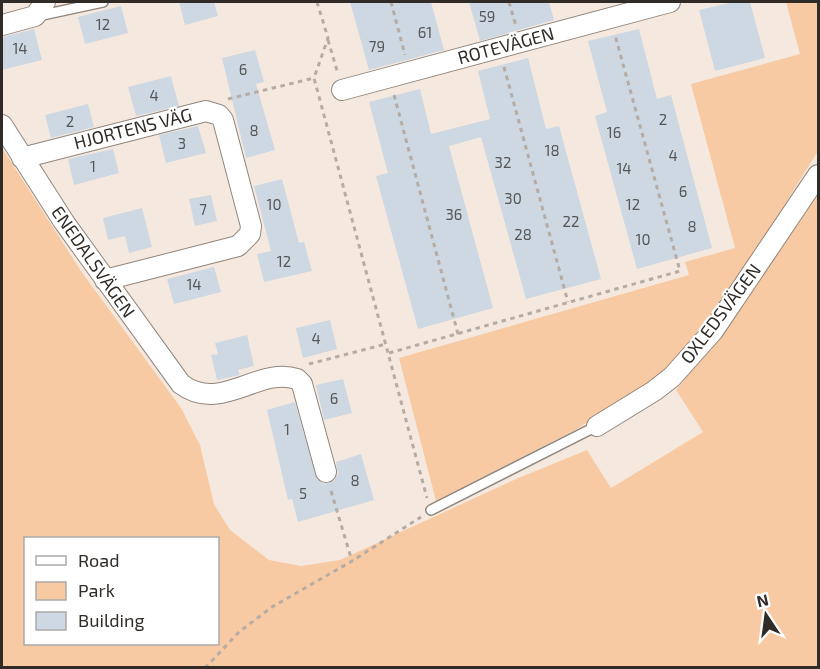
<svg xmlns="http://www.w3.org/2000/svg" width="820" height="669" viewBox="0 0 820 669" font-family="'Exo 2',sans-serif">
	<rect width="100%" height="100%" fill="#f5e9df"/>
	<path fill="#f7caa3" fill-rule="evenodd" d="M 786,2 L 818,2 L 818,151 L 741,275 L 701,332 L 681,357 L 651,381 L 577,429 L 436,501 L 399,358 L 689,275 L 685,262 L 735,248 L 691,84 L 800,54 Z
		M 2,148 L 81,271 L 181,408 L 200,445 L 214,504 L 230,530 L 269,560 L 301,566 L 340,560 L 516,479 L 587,450 L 611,488 L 703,432 L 676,390 L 735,316 L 818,195 L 818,667 L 2,667 ZM 26,538 L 218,538 L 218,644 L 26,644 Z"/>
	<path fill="#cdd8e2" d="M 179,2 L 214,2 L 218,16 L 185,25 Z
		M 350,2 L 431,2 L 444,50 L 369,70 Z
		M 469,2 L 549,2 L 554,20 L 480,41 Z
		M 733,2 L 750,2 L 765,58 L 715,71 L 699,10 Z
		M 121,6 L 128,33 L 85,44 L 78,17 Z
		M 34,29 L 42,60 L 2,70 L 2,37 Z
		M 639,29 L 657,99 L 671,95 L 712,248 L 637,269 L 595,116 L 607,112 L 588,41 Z
		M 255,50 L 264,82 L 256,84 L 275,150 L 246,158 L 222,58 Z
		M 528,58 L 546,129 L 559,126 L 601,279 L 526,299 L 481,137 L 449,146 L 493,308 L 418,329 L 376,176 L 388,173 L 369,102 L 420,89 L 431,134 L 490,119 L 478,71 Z
		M 171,76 L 179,106 L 136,116 L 128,87 Z
		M 88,104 L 94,127 L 51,138 L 45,115 Z
		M 198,126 L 206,153 L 166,163 L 159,135 Z
		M 113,149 L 119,173 L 74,185 L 68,159 Z
		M 282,179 L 299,243 L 304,242 L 312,271 L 264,282 L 257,254 L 271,251 L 254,186 Z
		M 211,195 L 217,221 L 195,226 L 189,199 Z
		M 142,208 L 152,247 L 129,253 L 125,236 L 108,240 L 103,218 Z
		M 214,267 L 221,292 L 174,304 L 167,279 Z
		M 330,320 L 337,349 L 303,358 L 296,328 Z
		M 247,335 L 254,366 L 238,370 L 240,375 L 217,380 L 211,355 L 218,354 L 215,343 Z
		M 343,379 L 352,413 L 324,420 L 316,385 Z
		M 295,402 L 317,480 L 324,484 L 334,481 L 338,474 L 336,462 L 361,454 L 374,500 L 298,522 L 292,499 L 288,500 L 267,410 Z"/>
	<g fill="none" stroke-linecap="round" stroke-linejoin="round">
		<defs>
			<path id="service" d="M 38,16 L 103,2
				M 431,510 L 597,426"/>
			<path id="minor" d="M 2,25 L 35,16 L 45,2
				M 342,90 L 670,2
				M 2,125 L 64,222 L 181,384 C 221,414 258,366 297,379 L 302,384 L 326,472
				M 22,158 L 206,111 L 219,115 L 223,120 L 251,226 L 250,234 L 238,246 L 105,280
				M 597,426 L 654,391 L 672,377 L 713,331 L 818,175"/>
		</defs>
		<use href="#service" stroke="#91867d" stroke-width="12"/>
		<use href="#minor" stroke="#91867d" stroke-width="22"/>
		<path stroke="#b6aca4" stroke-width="3" stroke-dasharray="4.5 4.5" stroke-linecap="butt" d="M 317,2 L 328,38 L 314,78 L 427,498
			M 391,2 L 405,55
			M 509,2 L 516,26
			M 328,40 L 338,74
			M 504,67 L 568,302
			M 394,95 L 458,334
			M 228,99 L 314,78
			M 389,353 L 680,271 L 615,35
			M 309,364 L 386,344
			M 331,491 L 352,561
			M 205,668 L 239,632 L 272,607 L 352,561 L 421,517"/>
		<use href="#service" stroke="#fff" stroke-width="9"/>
		<use href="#minor" stroke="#fff" stroke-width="20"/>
	</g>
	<g text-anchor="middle" stroke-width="4.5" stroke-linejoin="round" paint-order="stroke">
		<g font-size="15" fill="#575656">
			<text x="487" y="22">59</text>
			<text x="103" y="30">12</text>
			<text x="425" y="38">61</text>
			<text x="377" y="52">79</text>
			<text x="20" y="54">14</text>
			<text x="243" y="75">6</text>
			<text x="154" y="101">4</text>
			<text x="663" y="125">2</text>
			<text x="70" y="127">2</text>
			<text x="254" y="136">8</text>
			<text x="614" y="138">16</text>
			<text x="182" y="149">3</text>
			<text x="552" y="156">18</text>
			<text x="673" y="161">4</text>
			<text x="503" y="168">32</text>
			<text x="93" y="172">1</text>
			<text x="624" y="174">14</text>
			<text x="683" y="197">6</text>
			<text x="513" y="204">30</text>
			<text x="274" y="210">10</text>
			<text x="633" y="210">12</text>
			<text x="203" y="215">7</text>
			<text x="454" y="220">36</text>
			<text x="571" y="227">22</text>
			<text x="692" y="232">8</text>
			<text x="523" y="240">28</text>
			<text x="643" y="245">10</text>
			<text x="284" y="267">12</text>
			<text x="194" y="290">14</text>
			<text x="316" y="344">4</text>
			<text x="334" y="404">6</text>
			<text x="287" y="435">1</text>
			<text x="355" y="486">8</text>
			<text x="303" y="499">5</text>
		</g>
		<g font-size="18" fill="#302b27" stroke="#fff">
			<text transform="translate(506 46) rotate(-15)" y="6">ROTEVÄGEN</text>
			<text transform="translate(133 129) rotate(-14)" y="6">HJORTENS VÄG</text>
			<text transform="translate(93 262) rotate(55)" y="6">ENEDALSVÄGEN</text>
			<text transform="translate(721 314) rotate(-53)" y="6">OXLEDSVÄGEN</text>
		</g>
	</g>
	<rect width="820" height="669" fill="none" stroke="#302b27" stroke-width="6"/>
	<rect x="24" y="537" width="195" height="108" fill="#ffffff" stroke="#acaaa9" stroke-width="1.5"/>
	<rect x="36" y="556" width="30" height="9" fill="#ffffff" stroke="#acaaa9" stroke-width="1.5"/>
	<text x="78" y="567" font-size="18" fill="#302b27">Road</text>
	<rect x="36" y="582" width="30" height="18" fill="#f7caa3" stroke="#acaaa9" stroke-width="1.5"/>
	<text x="78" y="597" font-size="18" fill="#302b27">Park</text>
	<rect x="36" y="612" width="30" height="18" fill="#cdd8e2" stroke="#acaaa9" stroke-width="1.5"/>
	<text x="78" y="627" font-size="18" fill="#302b27">Building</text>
	<g transform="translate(766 615) rotate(347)" stroke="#ffffff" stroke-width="4.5" paint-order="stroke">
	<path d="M0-4.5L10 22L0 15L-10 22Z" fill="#302b27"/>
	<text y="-9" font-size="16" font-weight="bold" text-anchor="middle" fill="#302b27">N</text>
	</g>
</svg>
